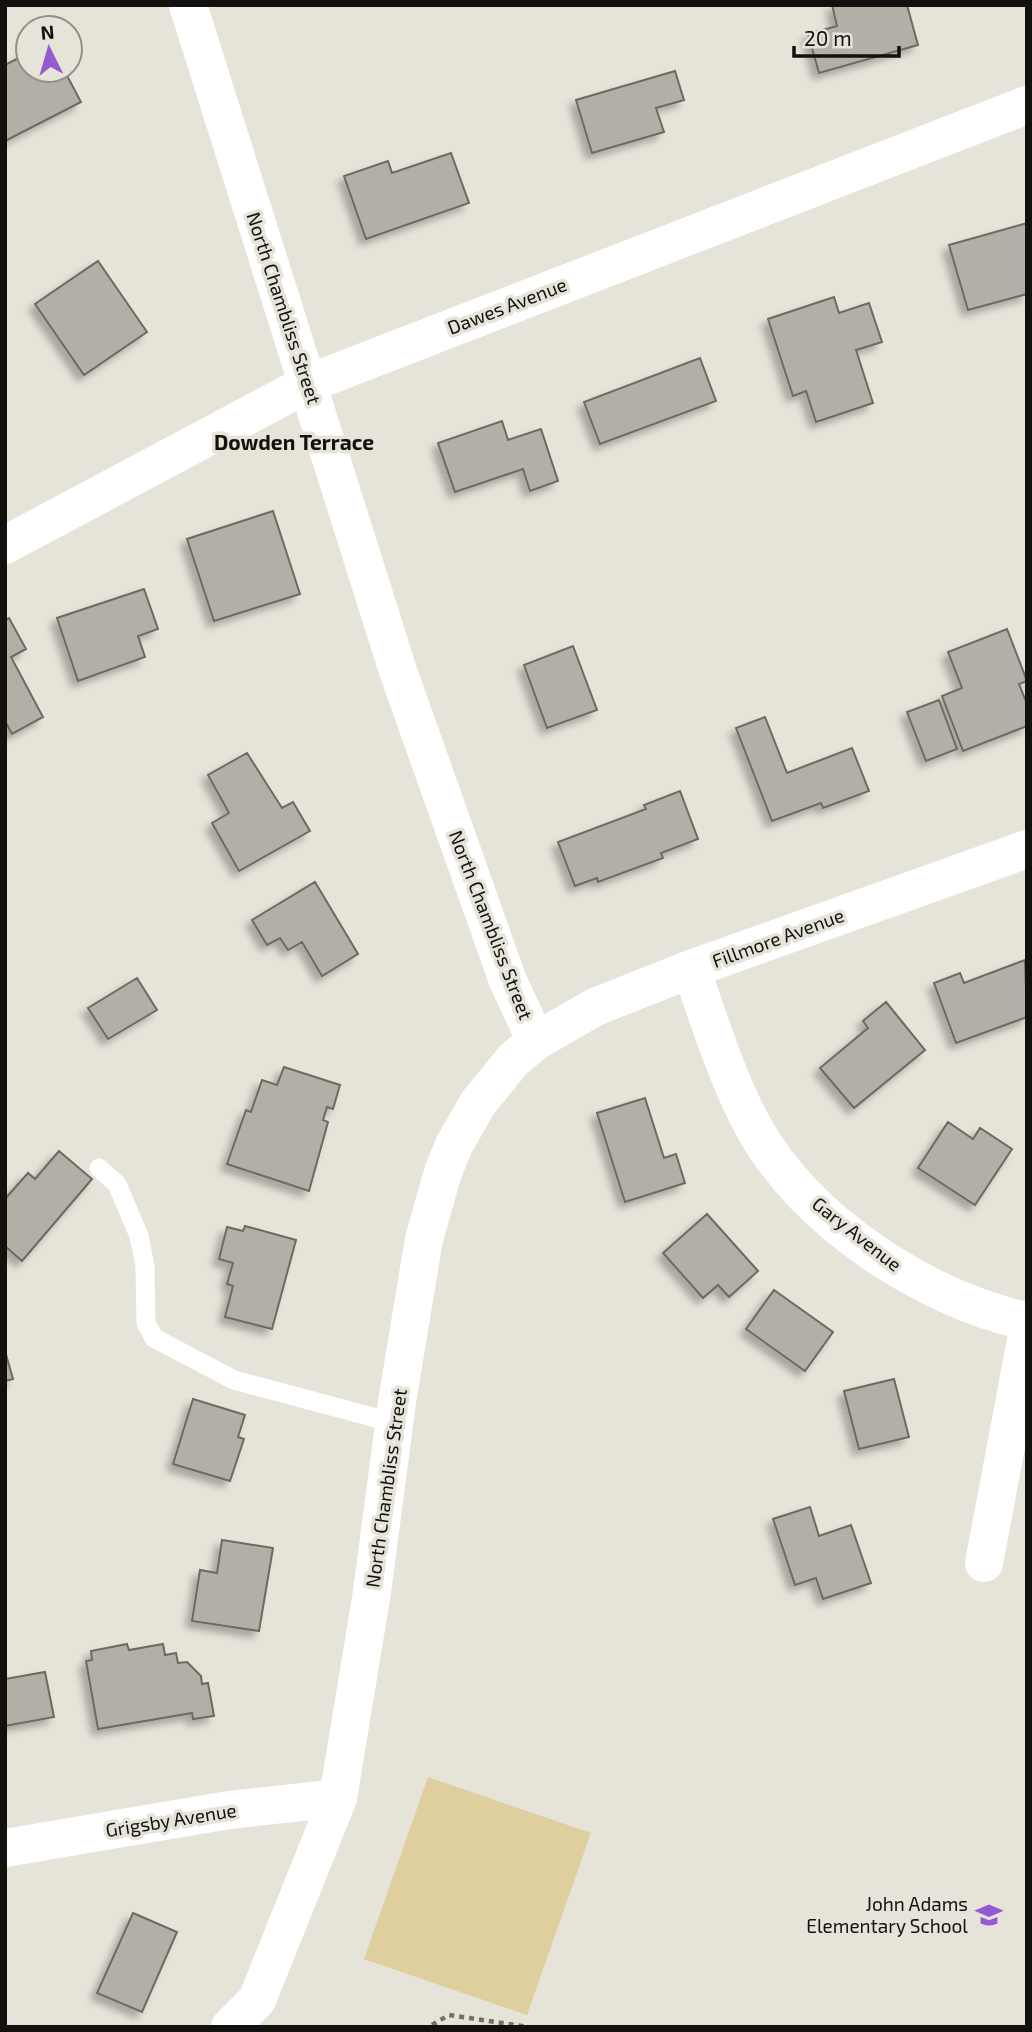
<svg xmlns="http://www.w3.org/2000/svg" width="1032" height="2032" viewBox="0 0 1032 2032" font-family="'Exo 2',sans-serif">
	<defs>
		<filter id="shadow"><feDropShadow dx="-6" dy="6" stdDeviation="3.5" flood-color="#0004"/></filter>
	</defs>
	<rect width="100%" height="100%" fill="#e6e3d9"/>
	<path fill="#dfcf9e" d="M 428,1777 L 591,1833 L 527,2015 L 364,1959 Z"/>
	<path fill="#b2afa6" stroke="#6d6a61" stroke-width="2" filter="url(#shadow)" d="M 832,5 L 907,5 L 918,45 L 819,73 L 808,34 L 837,26 Z
		M 28,53 L 28,70 L 64,70 L 81,102 L 5,141 L 5,65 Z
		M 675,71 L 684,100 L 656,108 L 664,132 L 592,153 L 576,100 Z
		M 451,153 L 469,203 L 366,239 L 344,176 L 388,161 L 392,173 Z
		M 1027,223 L 1027,294 L 968,310 L 949,245 Z
		M 98,261 L 147,332 L 84,375 L 35,304 Z
		M 834,297 L 839,313 L 869,303 L 882,342 L 856,350 L 873,403 L 816,422 L 806,391 L 793,396 L 768,319 Z
		M 700,358 L 716,401 L 600,444 L 584,402 Z
		M 502,421 L 508,440 L 541,429 L 558,481 L 530,491 L 523,469 L 455,492 L 438,443 Z
		M 273,511 L 300,594 L 214,621 L 187,539 Z
		M 144,589 L 158,629 L 138,636 L 145,657 L 78,681 L 57,618 Z
		M 9,618 L 26,649 L 11,657 L 43,717 L 12,734 L 5,721 L 5,620 Z
		M 1007,629 L 1027,681 L 1019,684 L 1027,704 L 1027,726 L 963,751 L 942,696 L 962,688 L 948,652 Z
		M 573,646 L 597,710 L 547,728 L 524,665 Z
		M 939,700 L 957,749 L 926,761 L 907,712 Z
		M 765,717 L 787,773 L 852,748 L 869,791 L 823,808 L 821,803 L 772,821 L 736,728 Z
		M 247,753 L 282,808 L 293,802 L 310,831 L 239,871 L 212,823 L 229,813 L 208,775 Z
		M 680,791 L 698,839 L 661,853 L 663,858 L 598,882 L 597,878 L 575,886 L 558,842 L 646,809 L 644,805 Z
		M 315,882 L 358,954 L 322,976 L 302,942 L 288,950 L 280,938 L 267,945 L 252,920 Z
		M 1025,960 L 1027,1017 L 956,1043 L 934,983 L 960,973 L 964,983 Z
		M 137,978 L 157,1010 L 108,1039 L 88,1008 Z
		M 886,1002 L 925,1050 L 854,1108 L 820,1068 L 868,1028 L 863,1021 Z
		M 284,1067 L 340,1085 L 333,1109 L 327,1107 L 323,1120 L 328,1122 L 309,1191 L 227,1164 L 246,1110 L 251,1112 L 262,1080 L 277,1085 Z
		M 645,1098 L 664,1158 L 676,1154 L 685,1183 L 625,1202 L 597,1113 Z
		M 948,1122 L 973,1139 L 980,1128 L 1012,1149 L 975,1205 L 918,1168 Z
		M 59,1151 L 92,1179 L 22,1261 L 5,1246 L 5,1199 L 28,1173 L 35,1179 Z
		M 707,1214 L 758,1271 L 729,1297 L 718,1285 L 703,1298 L 663,1253 Z
		M 245,1226 L 296,1240 L 272,1329 L 225,1317 L 233,1286 L 227,1284 L 233,1263 L 219,1259 L 227,1227 L 243,1231 Z
		M 774,1290 L 833,1332 L 805,1371 L 746,1329 Z
		M 5,1351 L 13,1379 L 5,1381 Z
		M 894,1379 L 909,1437 L 859,1449 L 844,1391 Z
		M 193,1399 L 245,1415 L 238,1437 L 244,1439 L 230,1481 L 173,1464 Z
		M 810,1507 L 819,1536 L 851,1525 L 871,1583 L 823,1599 L 816,1578 L 795,1585 L 773,1519 Z
		M 222,1540 L 273,1548 L 259,1631 L 192,1621 L 200,1570 L 217,1573 Z
		M 127,1644 L 129,1650 L 163,1644 L 165,1655 L 176,1653 L 178,1663 L 187,1662 L 201,1676 L 202,1684 L 208,1683 L 214,1716 L 193,1719 L 192,1713 L 98,1729 L 86,1661 L 92,1660 L 91,1651 Z
		M 45,1672 L 54,1717 L 5,1726 L 5,1679 Z
		M 133,1913 L 177,1932 L 142,2012 L 97,1993 Z"/>
	<g fill="none" stroke-linecap="round" stroke-linejoin="round">
		<path stroke="#72706a" stroke-width="4.5" stroke-dasharray="5 5" stroke-linecap="butt" d="M 432,2025 L 449,2015 L 529,2027"/>
		<path stroke="#fff" stroke-width="19" d="M 99,1168 L 117,1184 L 139,1236 L 145,1266 L 146,1323 L 154,1338 L 234,1380 L 395,1423"/>
		<path stroke="#fff" stroke-width="38" d="M 188,5 L 398,671 L 508,981 L 536,1041
			M 5,545 L 307,384 L 1027,105
			M 691,969 C 710,1022 727,1079 754,1128 C 805,1221 926,1300 1027,1321
			M 984,1563 L 1027,1335
			M 5,1848 L 229,1810 L 338,1798
			M 230,2027 L 257,2000 L 338,1798 L 372,1592 L 397,1402 L 424,1239 L 443,1172 L 454,1145 L 478,1103 L 514,1059 L 536,1041 L 595,1007 L 691,969 L 1027,849"/>
	</g>
	<defs>
		<symbol id="school-bare" viewBox="-9 -9 18 18"><path d="M0-5L7-2L0 1L-7-2ZM-4 1L0 2.5L4 1V4Q0 6-4 4Z" fill="#9559d0" stroke="#e6e3d9" stroke-width="2.5" paint-order="stroke"/></symbol>
	</defs>
	<g fill-rule="evenodd">
		<use href="#school-bare" x="970" y="1896" width="38" height="38"/>
	</g>
	<g text-anchor="middle" stroke-width="7" stroke-linejoin="round" paint-order="stroke">
		<g font-size="19" fill="#12110e" stroke="#e6e3d9">
			<text transform="translate(507 306) rotate(-21)" y="7">Dawes Avenue</text>
			<text transform="translate(284 308) rotate(72)" y="7">North Chambliss Street</text>
			<text transform="translate(491 925) rotate(69)" y="7">North Chambliss Street</text>
			<text transform="translate(778 938) rotate(-20)" y="7">Fillmore Avenue</text>
			<text transform="translate(857 1234) rotate(38)" y="7">Gary Avenue</text>
			<text transform="translate(386 1488) rotate(-82)" y="7">North Chambliss Street</text>
			<text transform="translate(171 1820) rotate(-9)" y="7">Grigsby Avenue</text>
		</g>
		<g font-size="19" fill="#12110e" stroke="#e6e3d9" text-anchor="end">
			<text x="968" y="1911">John Adams<tspan x="968" dy="22">Elementary School</tspan></text>
		</g>
		<g font-size="21" font-weight="bold" fill="#12110e" stroke="#e6e3d9">
			<text x="294" y="450">Dowden Terrace</text>
		</g>
	</g>
	<rect width="1032" height="2032" fill="none" stroke="#12110e" stroke-width="14"/>
	<g transform="translate(49 49) rotate(355)"><circle r="33" fill="#e6e3d9" stroke="#918f88" stroke-width="2"/>
	<path d="M0-5L12 26L0 18L-12 26Z" fill="#9559d0"/>
	<text y="-10" font-size="19" font-weight="bold" text-anchor="middle" fill="#12110e">N</text>
	</g>
	<path d="M794 46v10h105v-10" fill="none" stroke="#12110e" stroke-width="3.5"/>
	<text x="804" y="46" font-size="21" fill="#12110e" stroke="#e6e3d9" stroke-width="5" paint-order="stroke">20 m</text>
</svg>
